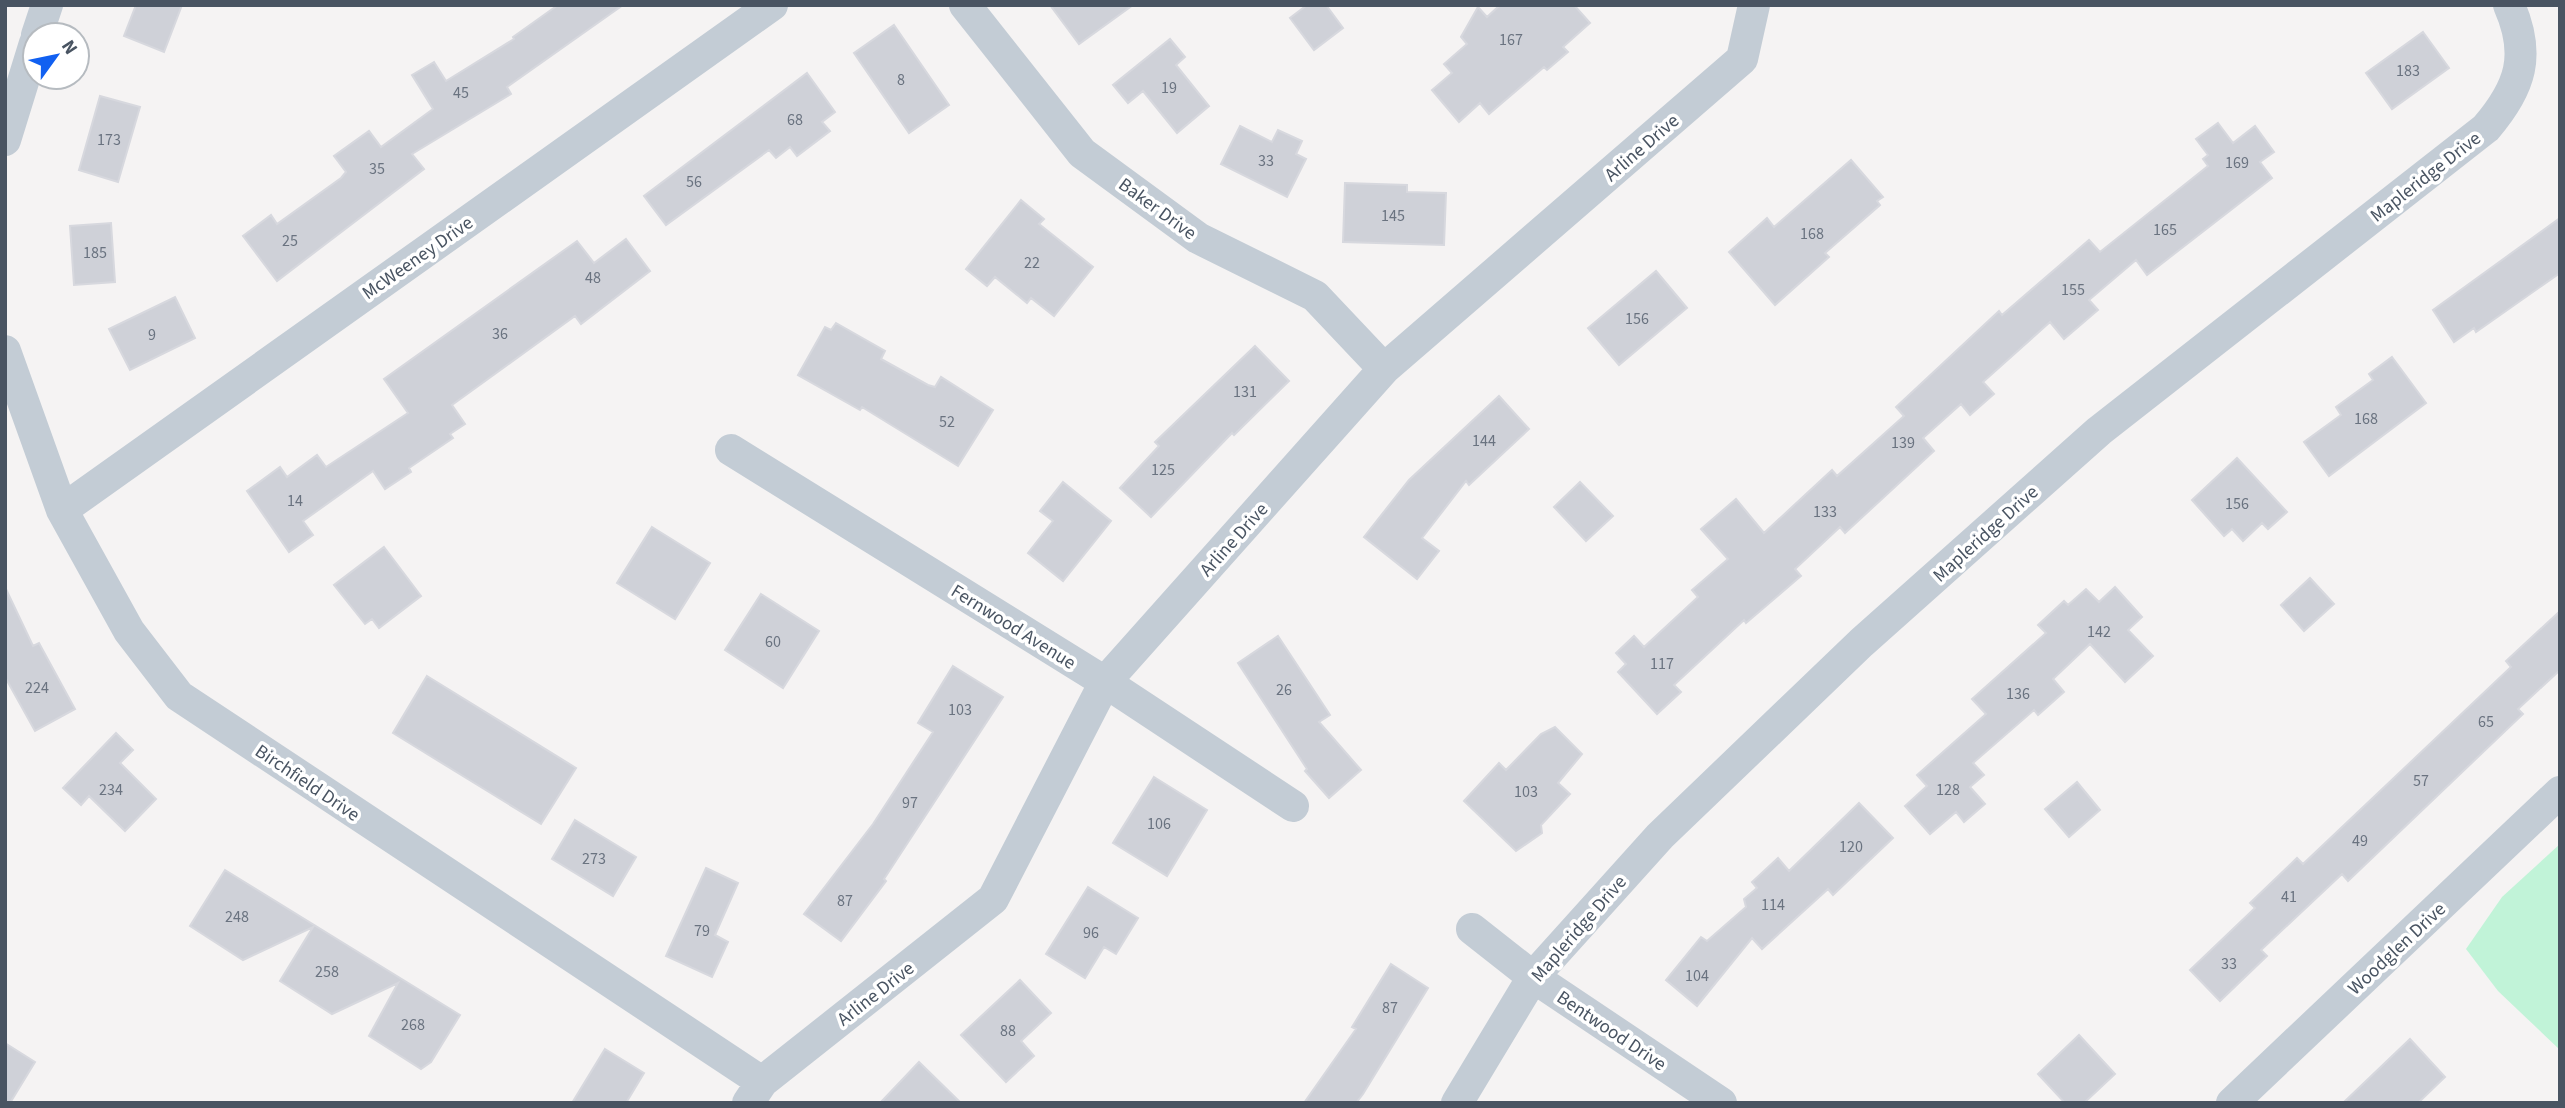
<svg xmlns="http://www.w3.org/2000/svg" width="2565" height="1108" viewBox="0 0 2565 1108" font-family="'Source Sans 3',sans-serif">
	<rect width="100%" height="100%" fill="#f5f3f3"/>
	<path fill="#c1f3d8" d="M 2560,844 L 2560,1050 L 2498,991 L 2466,949 L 2502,897 Z"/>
	<path fill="#cfd1d8" stroke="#d7d8de" stroke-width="2" d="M 136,5 L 182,5 L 164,52 L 124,36 Z
		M 558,5 L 623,5 L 507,87 L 511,94 L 412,154 L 424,169 L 277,281 L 243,236 L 271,215 L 277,224 L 341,178 L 346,172 L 334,156 L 369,131 L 381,147 L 433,109 L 412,75 L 434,62 L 446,81 L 514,39 L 513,37 Z
		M 1050,5 L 1133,5 L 1079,44 Z
		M 1307,5 L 1326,5 L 1343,28 L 1314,50 L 1290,18 Z
		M 1500,5 L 1574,5 L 1590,23 L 1563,47 L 1568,52 L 1547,70 L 1544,67 L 1489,114 L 1480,103 L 1459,122 L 1432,90 L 1452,73 L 1444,64 L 1467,44 L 1461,37 L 1478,7 L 1487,17 Z
		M 894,25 L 949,105 L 909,133 L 854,53 Z
		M 2423,32 L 2449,68 L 2392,109 L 2366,73 Z
		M 1170,39 L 1185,57 L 1176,65 L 1209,106 L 1177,133 L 1143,91 L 1128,103 L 1113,85 Z
		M 807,73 L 835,112 L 822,122 L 830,131 L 797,156 L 790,147 L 776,158 L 769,150 L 666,225 L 644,196 Z
		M 100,96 L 140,107 L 118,182 L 79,170 Z
		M 2218,123 L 2233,143 L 2255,126 L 2274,152 L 2260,162 L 2272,178 L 2147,275 L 2136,260 L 2089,300 L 2098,310 L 2064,339 L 2050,322 L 1983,382 L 1994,394 L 1970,415 L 1961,404 L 1923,438 L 1934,451 L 1845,533 L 1840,527 L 1795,569 L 1801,576 L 1746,623 L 1744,620 L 1674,685 L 1681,692 L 1657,714 L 1618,672 L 1626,664 L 1616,653 L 1634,636 L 1644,647 L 1698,597 L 1692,590 L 1728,559 L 1701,529 L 1736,499 L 1764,533 L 1832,470 L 1837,476 L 1904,416 L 1896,407 L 1999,311 L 2002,315 L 2089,240 L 2100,252 L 2208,166 L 2203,159 L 2208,155 L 2196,139 Z
		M 1240,126 L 1272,142 L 1278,130 L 1302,141 L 1296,154 L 1306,159 L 1287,197 L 1221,164 Z
		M 1851,160 L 1883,197 L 1877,201 L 1880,205 L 1825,253 L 1829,257 L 1775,305 L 1729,252 L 1767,218 L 1774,227 Z
		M 1345,183 L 1407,185 L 1407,192 L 1446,193 L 1444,245 L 1343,242 Z
		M 1021,200 L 1044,219 L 1039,224 L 1093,267 L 1054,316 L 1031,298 L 1027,303 L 995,277 L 987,286 L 966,269 Z
		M 2560,218 L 2560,273 L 2476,332 L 2474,328 L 2454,342 L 2433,310 Z
		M 111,223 L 115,282 L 74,285 L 70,226 Z
		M 626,239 L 650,271 L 581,324 L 575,316 L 452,405 L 465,424 L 450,434 L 453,438 L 409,468 L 411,472 L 385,489 L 373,471 L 303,521 L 313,535 L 289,552 L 247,491 L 280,467 L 287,477 L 317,455 L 326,467 L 408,413 L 384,379 L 577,241 L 594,263 Z
		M 1656,271 L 1687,308 L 1619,365 L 1588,328 Z
		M 175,297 L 195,338 L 130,370 L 109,329 Z
		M 836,323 L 885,351 L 881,359 L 928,385 L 935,387 L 941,377 L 993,410 L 958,466 L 862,407 L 860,410 L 798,375 L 825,327 L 831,330 Z
		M 1255,346 L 1289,381 L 1234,435 L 1232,433 L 1151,517 L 1120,488 L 1159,446 L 1155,442 Z
		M 2392,357 L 2426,403 L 2329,476 L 2304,442 L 2341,415 L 2336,407 L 2373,380 L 2369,374 Z
		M 1499,396 L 1529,429 L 1469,485 L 1466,481 L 1422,538 L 1439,551 L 1417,579 L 1364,537 L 1409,480 Z
		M 2237,458 L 2287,512 L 2268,529 L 2262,523 L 2243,541 L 2232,529 L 2224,536 L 2192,500 Z
		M 1063,482 L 1111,521 L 1063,581 L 1028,553 L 1053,521 L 1040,511 Z
		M 1580,482 L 1613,516 L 1586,541 L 1554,507 Z
		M 652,527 L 710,563 L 675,619 L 617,583 Z
		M 384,547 L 421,596 L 379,628 L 372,619 L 365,624 L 334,585 Z
		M 2310,578 L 2334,604 L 2304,631 L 2281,605 Z
		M 5,587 L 33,646 L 39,643 L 75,709 L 35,731 L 5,677 Z
		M 2115,587 L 2142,617 L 2128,630 L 2153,656 L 2125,682 L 2090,644 L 2053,679 L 2064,692 L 2038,715 L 2034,710 L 1973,763 L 1984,775 L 1970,787 L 1985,804 L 1964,822 L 1956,812 L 1930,834 L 1905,806 L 1927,786 L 1917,775 L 1986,714 L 1972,699 L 2046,633 L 2038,625 L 2064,601 L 2068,605 L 2086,589 L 2099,602 Z
		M 761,594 L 819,631 L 783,688 L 725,650 Z
		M 2560,611 L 2560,670 L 2518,709 L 2523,714 L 2348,881 L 2342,874 L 2261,950 L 2267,956 L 2220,1001 L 2190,970 L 2255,908 L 2250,903 L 2297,858 L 2303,864 L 2511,667 L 2506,661 Z
		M 1278,636 L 1330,715 L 1319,722 L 1361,770 L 1329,798 L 1305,771 L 1307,769 L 1238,663 Z
		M 953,666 L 1003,697 L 884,879 L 886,881 L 841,941 L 804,914 L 873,824 L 933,732 L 918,723 Z
		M 427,676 L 576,768 L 541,824 L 393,733 Z
		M 1555,727 L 1582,754 L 1558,783 L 1570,794 L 1541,825 L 1542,833 L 1516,851 L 1464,801 L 1499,763 L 1506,770 L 1541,734 Z
		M 116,733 L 133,750 L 120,763 L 156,799 L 125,831 L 89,796 L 81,805 L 63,788 Z
		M 1154,777 L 1207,810 L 1167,876 L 1113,843 Z
		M 2077,782 L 2100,810 L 2069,837 L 2045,809 Z
		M 1859,803 L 1893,838 L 1833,895 L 1828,889 L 1762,949 L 1752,938 L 1697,1006 L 1666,980 L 1701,937 L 1707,941 L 1746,907 L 1744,899 L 1757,888 L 1752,882 L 1778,858 L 1789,871 Z
		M 575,820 L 636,857 L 613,896 L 552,859 Z
		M 706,868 L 738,883 L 715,935 L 728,942 L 712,977 L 666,956 Z
		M 225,870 L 460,1015 L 431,1062 L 421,1069 L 369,1036 L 398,983 L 332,1014 L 280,981 L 313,927 L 243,960 L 190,926 Z
		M 1088,887 L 1138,918 L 1116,954 L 1104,947 L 1085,978 L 1046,954 Z
		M 1391,964 L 1428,988 L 1363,1094 L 1356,1103 L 1304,1103 L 1356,1029 L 1352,1027 Z
		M 1020,980 L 1051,1013 L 1021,1041 L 1034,1056 L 1006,1082 L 961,1035 Z
		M 2079,1035 L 2115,1074 L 2084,1103 L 2065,1103 L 2038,1074 Z
		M 2410,1039 L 2445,1077 L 2418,1103 L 2343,1103 Z
		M 5,1043 L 35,1062 L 10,1103 L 5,1103 Z
		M 605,1049 L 644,1073 L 626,1103 L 572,1103 Z
		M 919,1062 L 961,1103 L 880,1103 Z"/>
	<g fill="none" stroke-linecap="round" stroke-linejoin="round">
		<path stroke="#c3ccd5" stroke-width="32" d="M 965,5 L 1082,153 L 1198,238 L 1315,296 L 1384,369
			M 37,35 L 47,5
			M 5,140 L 35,43
			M 5,351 L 62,510 L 129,631 L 179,696 L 762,1082
			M 731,450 L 1105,682 L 1293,806
			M 62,510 L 772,5
			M 1472,929 L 1533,977 L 1721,1103
			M 748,1103 L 762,1082 L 993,899 L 1105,682 L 1384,369 L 1742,59 L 1754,5
			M 1457,1103 L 1533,977 L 1660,836 L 1861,643 L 2099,431 L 2486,128 C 2521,87 2531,55 2509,5
			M 2232,1103 L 2560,792"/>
	</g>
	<g text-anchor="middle" stroke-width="7" stroke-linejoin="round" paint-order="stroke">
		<g font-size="16" fill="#6a7380">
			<text x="1511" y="45">167</text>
			<text x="2408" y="76">183</text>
			<text x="901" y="85">8</text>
			<text x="1169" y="93">19</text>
			<text x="461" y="98">45</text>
			<text x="795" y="125">68</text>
			<text x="109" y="145">173</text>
			<text x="1266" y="166">33</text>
			<text x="2237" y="168">169</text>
			<text x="377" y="174">35</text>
			<text x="694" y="187">56</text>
			<text x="1393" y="221">145</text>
			<text x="2165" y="235">165</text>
			<text x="1812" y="239">168</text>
			<text x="290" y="246">25</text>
			<text x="95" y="258">185</text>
			<text x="1032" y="268">22</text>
			<text x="593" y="283">48</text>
			<text x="2073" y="295">155</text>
			<text x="1637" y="324">156</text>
			<text x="500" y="339">36</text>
			<text x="152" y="340">9</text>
			<text x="1245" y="397">131</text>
			<text x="2366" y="424">168</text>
			<text x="947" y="427">52</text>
			<text x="1484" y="446">144</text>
			<text x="1903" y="448">139</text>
			<text x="1163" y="475">125</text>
			<text x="295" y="506">14</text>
			<text x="2237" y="509">156</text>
			<text x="1825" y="517">133</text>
			<text x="2099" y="637">142</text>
			<text x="773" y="647">60</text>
			<text x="1662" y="669">117</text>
			<text x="37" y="693">224</text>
			<text x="1284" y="695">26</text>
			<text x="2018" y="699">136</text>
			<text x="960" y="715">103</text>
			<text x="2486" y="727">65</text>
			<text x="2421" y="786">57</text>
			<text x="111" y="795">234</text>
			<text x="1948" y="795">128</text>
			<text x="1526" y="797">103</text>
			<text x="910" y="808">97</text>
			<text x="1159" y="829">106</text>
			<text x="2360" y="846">49</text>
			<text x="1851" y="852">120</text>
			<text x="594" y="864">273</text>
			<text x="2289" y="902">41</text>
			<text x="845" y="906">87</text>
			<text x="1773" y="910">114</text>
			<text x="237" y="922">248</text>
			<text x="702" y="936">79</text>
			<text x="1091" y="938">96</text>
			<text x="2229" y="969">33</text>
			<text x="327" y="977">258</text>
			<text x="1697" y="981">104</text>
			<text x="1390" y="1013">87</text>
			<text x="413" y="1030">268</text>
			<text x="1008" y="1036">88</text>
		</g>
		<g font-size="19" fill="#495462" stroke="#fff">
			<text transform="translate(1641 147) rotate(-41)" y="7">Arline Drive</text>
			<text transform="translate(2425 176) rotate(-38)" y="7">Mapleridge Drive</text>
			<text transform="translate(1158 208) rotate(36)" y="7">Baker Drive</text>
			<text transform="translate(417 257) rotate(-35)" y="7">McWeeney Drive</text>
			<text transform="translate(1985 533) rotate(-42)" y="7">Mapleridge Drive</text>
			<text transform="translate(1233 539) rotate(-48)" y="7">Arline Drive</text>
			<text transform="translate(1014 626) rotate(32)" y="7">Fernwood Avenue</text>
			<text transform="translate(308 782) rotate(34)" y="7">Birchfield Drive</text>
			<text transform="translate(1578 928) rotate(-49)" y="7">Mapleridge Drive</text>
			<text transform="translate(2396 948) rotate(-43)" y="7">Woodglen Drive</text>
			<text transform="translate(875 993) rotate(-38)" y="7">Arline Drive</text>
			<text transform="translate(1612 1030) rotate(34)" y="7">Bentwood Drive</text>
		</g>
	</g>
	<rect width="2565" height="1108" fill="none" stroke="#495462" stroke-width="14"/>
	<g transform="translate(56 56) rotate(57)"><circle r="33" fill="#ffffff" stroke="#b6bbc0" stroke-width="2"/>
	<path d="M0-5L12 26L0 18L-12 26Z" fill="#1160f1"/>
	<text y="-10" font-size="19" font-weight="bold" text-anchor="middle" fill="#495462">N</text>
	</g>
</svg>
